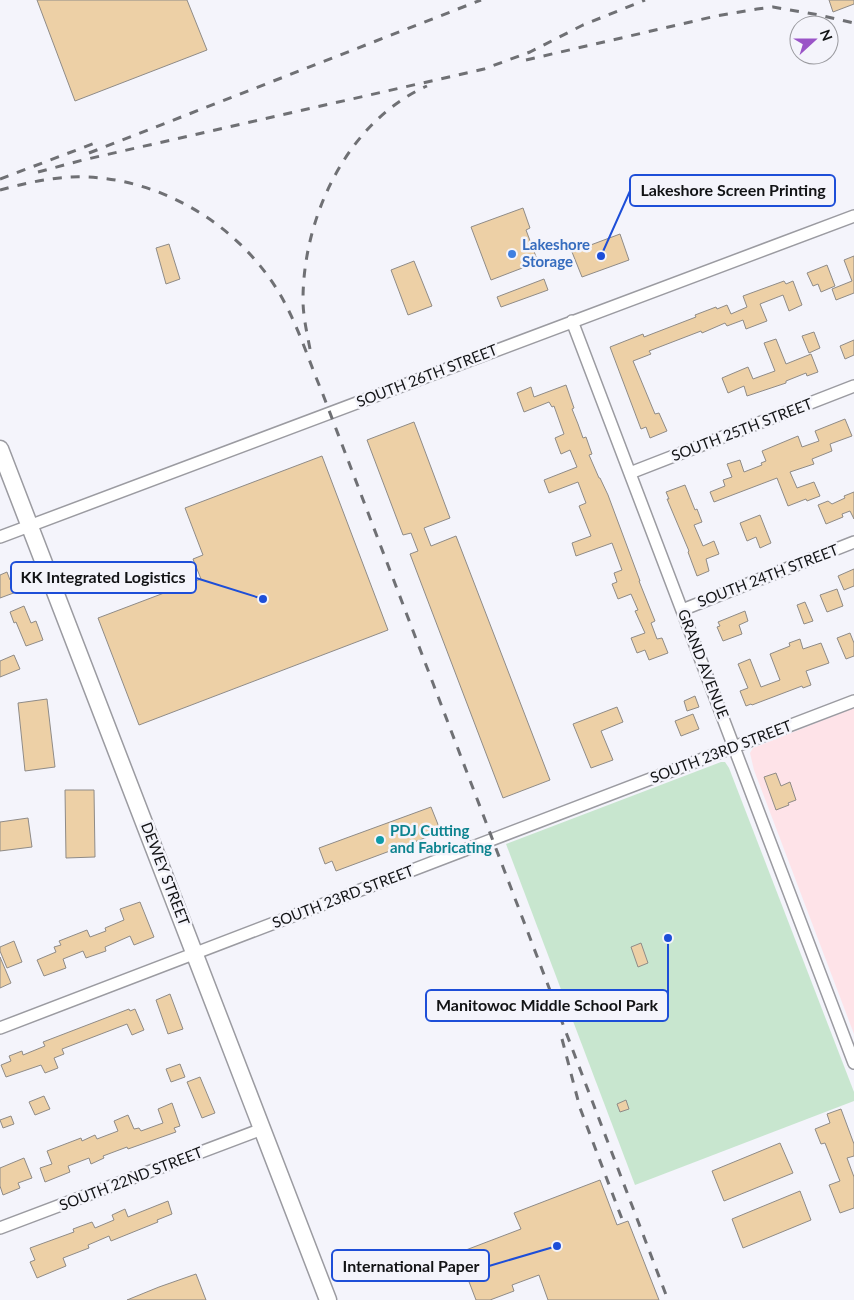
<svg xmlns="http://www.w3.org/2000/svg" width="854" height="1300" viewBox="0 0 854 1300" font-family="Lato,sans-serif">
	<rect width="100%" height="100%" fill="#f4f4fb"/>
	<path fill="#fee3e8" d="M 854,708 L 854,1034 L 754,770 L 750,753 L 753,748 Z"/>
	<path fill="#c8e6cf" d="M 721,762 L 725,762 L 729,768 L 854,1092 L 854,1101 L 635,1185 L 506,844 Z"/>
	<path fill="#edd0a6" stroke="#8f8b87" d="M 37,0 L 187,0 L 207,50 L 75,101 Z
		M 829,0 L 854,0 L 854,4 L 833,12 Z
		M 523,208 L 530,228 L 526,230 L 538,262 L 491,280 L 471,227 Z
		M 620,234 L 629,260 L 582,277 L 572,252 Z
		M 169,244 L 180,279 L 166,284 L 156,248 Z
		M 854,256 L 854,293 L 836,300 L 832,289 L 852,281 L 844,260 Z
		M 414,261 L 432,306 L 408,315 L 391,270 Z
		M 827,265 L 835,286 L 821,292 L 818,284 L 813,286 L 807,273 Z
		M 544,279 L 548,290 L 501,307 L 497,297 Z
		M 784,281 L 786,284 L 793,281 L 802,305 L 789,311 L 783,295 L 760,304 L 767,321 L 746,329 L 743,320 L 727,326 L 725,323 L 702,333 L 701,331 L 649,351 L 651,354 L 633,361 L 655,414 L 659,413 L 667,431 L 650,438 L 646,427 L 641,429 L 610,347 L 643,334 L 644,337 L 696,317 L 695,315 L 716,307 L 717,309 L 727,305 L 731,314 L 747,307 L 743,296 Z
		M 814,332 L 820,348 L 809,353 L 802,336 Z
		M 776,339 L 786,364 L 811,354 L 818,372 L 807,376 L 806,373 L 786,381 L 786,383 L 747,396 L 744,386 L 728,393 L 722,378 L 748,367 L 753,379 L 775,371 L 764,343 Z
		M 854,340 L 854,355 L 845,359 L 840,346 Z
		M 566,385 L 574,408 L 572,409 L 578,424 L 583,438 L 586,437 L 592,454 L 589,455 L 599,478 L 600,478 L 608,495 L 640,581 L 639,581 L 655,621 L 651,623 L 657,639 L 662,638 L 668,653 L 649,660 L 645,650 L 637,653 L 631,638 L 645,633 L 635,611 L 638,610 L 631,594 L 618,599 L 612,584 L 617,582 L 614,573 L 622,570 L 612,543 L 576,556 L 572,543 L 591,536 L 579,506 L 586,503 L 578,482 L 549,493 L 544,480 L 577,467 L 570,450 L 561,454 L 555,438 L 564,434 L 554,406 L 552,407 L 549,402 L 524,412 L 517,393 L 531,387 L 534,397 Z
		M 845,419 L 852,436 L 830,444 L 832,451 L 812,459 L 814,464 L 790,472 L 797,488 L 814,482 L 820,496 L 807,501 L 806,499 L 788,506 L 777,478 L 714,502 L 710,492 L 725,486 L 723,480 L 732,477 L 727,464 L 740,460 L 744,472 L 762,465 L 761,463 L 766,461 L 762,451 L 798,436 L 802,447 L 819,441 L 815,431 Z
		M 414,422 L 450,518 L 424,528 L 431,546 L 456,536 L 550,780 L 503,798 L 410,554 L 418,551 L 411,533 L 403,535 L 367,440 Z
		M 322,456 L 388,630 L 139,725 L 98,618 L 201,579 L 193,559 L 203,555 L 185,508 Z
		M 685,485 L 695,510 L 697,509 L 702,522 L 694,525 L 703,546 L 714,541 L 719,554 L 706,559 L 709,571 L 697,576 L 688,552 L 689,551 L 667,499 L 669,499 L 666,492 Z
		M 854,492 L 854,519 L 850,511 L 842,514 L 843,517 L 826,524 L 818,505 L 828,501 L 832,504 L 845,498 L 844,496 Z
		M 760,515 L 771,543 L 760,548 L 756,537 L 747,541 L 740,523 Z
		M 854,569 L 854,586 L 844,590 L 838,576 Z
		M 7,572 L 10,580 L 14,578 L 19,591 L 0,598 L 0,575 Z
		M 837,589 L 843,606 L 827,612 L 820,595 Z
		M 805,602 L 813,621 L 804,624 L 797,605 Z
		M 24,606 L 31,623 L 36,621 L 43,640 L 26,646 L 16,622 L 14,623 L 10,612 Z
		M 745,611 L 748,621 L 739,625 L 742,634 L 723,641 L 717,627 L 720,626 L 718,622 Z
		M 850,633 L 854,643 L 854,656 L 846,659 L 837,638 Z
		M 800,639 L 803,649 L 821,643 L 829,663 L 806,671 L 811,685 L 803,688 L 802,686 L 752,705 L 751,704 L 746,706 L 740,691 L 748,688 L 738,664 L 750,659 L 761,687 L 780,680 L 770,654 L 790,646 L 789,643 Z
		M 14,655 L 20,669 L 0,677 L 0,661 Z
		M 695,696 L 699,707 L 687,711 L 684,701 Z
		M 47,699 L 55,767 L 25,771 L 18,703 Z
		M 617,707 L 623,722 L 601,731 L 613,760 L 591,768 L 573,724 Z
		M 693,714 L 699,729 L 681,736 L 675,721 Z
		M 776,773 L 781,786 L 790,782 L 796,800 L 788,803 L 789,805 L 776,810 L 764,777 Z
		M 65,790 L 94,790 L 95,857 L 66,858 Z
		M 431,807 L 441,832 L 336,871 L 332,861 L 325,864 L 319,848 Z
		M 28,818 L 32,847 L 0,851 L 0,822 Z
		M 140,902 L 154,937 L 134,945 L 130,936 L 105,947 L 106,951 L 86,958 L 83,951 L 63,959 L 66,968 L 44,976 L 37,960 L 56,952 L 54,947 L 61,945 L 59,941 L 87,930 L 90,937 L 106,931 L 105,928 L 124,920 L 120,909 Z
		M 14,941 L 22,962 L 7,968 L 0,951 L 0,947 Z
		M 641,943 L 648,963 L 638,967 L 631,947 Z
		M 0,957 L 11,983 L 0,988 Z
		M 170,994 L 183,1029 L 168,1034 L 156,1000 Z
		M 129,1009 L 130,1011 L 135,1009 L 144,1030 L 132,1035 L 127,1024 L 62,1049 L 64,1054 L 54,1058 L 58,1068 L 45,1073 L 41,1065 L 6,1077 L 1,1065 L 11,1061 L 9,1056 L 22,1051 L 23,1055 L 45,1046 L 43,1042 Z
		M 180,1064 L 185,1077 L 171,1082 L 166,1069 Z
		M 200,1077 L 215,1113 L 202,1118 L 187,1082 Z
		M 44,1096 L 50,1109 L 35,1115 L 29,1102 Z
		M 626,1100 L 629,1109 L 620,1112 L 617,1104 Z
		M 172,1103 L 180,1126 L 174,1128 L 176,1132 L 128,1149 L 127,1147 L 103,1156 L 104,1158 L 91,1164 L 89,1158 L 68,1166 L 70,1172 L 45,1182 L 40,1168 L 52,1164 L 47,1151 L 81,1138 L 82,1141 L 95,1135 L 97,1139 L 118,1131 L 114,1121 L 128,1115 L 134,1129 L 139,1128 L 141,1131 L 163,1123 L 158,1109 Z
		M 841,1109 L 854,1144 L 854,1156 L 847,1158 L 854,1177 L 854,1208 L 840,1213 L 829,1185 L 840,1181 L 825,1143 L 821,1144 L 815,1129 L 830,1123 L 827,1114 Z
		M 11,1116 L 14,1124 L 3,1128 L 0,1120 Z
		M 780,1143 L 793,1173 L 724,1201 L 712,1171 Z
		M 24,1158 L 32,1178 L 18,1183 L 20,1188 L 3,1195 L 0,1186 L 0,1168 Z
		M 600,1180 L 617,1225 L 628,1221 L 659,1300 L 548,1300 L 539,1275 L 512,1285 L 514,1291 L 490,1300 L 476,1300 L 458,1253 L 521,1229 L 514,1213 Z
		M 800,1191 L 811,1220 L 743,1248 L 732,1219 Z
		M 168,1201 L 172,1214 L 157,1220 L 158,1222 L 111,1241 L 109,1236 L 88,1245 L 89,1248 L 63,1258 L 66,1266 L 37,1278 L 30,1262 L 35,1260 L 30,1248 L 74,1232 L 73,1229 L 92,1222 L 95,1228 L 114,1220 L 112,1215 L 125,1209 L 128,1217 Z
		M 196,1274 L 206,1300 L 127,1300 L 159,1287 Z"/>
	<g fill="none" stroke-linecap="round" stroke-linejoin="round">
		<defs>
			<path id="street" d="M 572,321 L 854,1063
				M 630,473 L 854,386
				M 0,537 L 854,216
				M 682,610 L 854,542
				M 0,1028 L 854,701
				M 0,1228 L 262,1129"/>
			<path id="secondary" d="M 0,449 L 328,1300"/>
		</defs>
		<use href="#street" stroke="#9b9ba1" stroke-width="14"/>
		<use href="#secondary" stroke="#9b9ba1" stroke-width="19"/>
		<use href="#street" stroke="#fff" stroke-width="11"/>
		<use href="#secondary" stroke="#fff" stroke-width="16"/>
		<path stroke="#6f7074" stroke-width="3" stroke-dasharray="9 9" stroke-linecap="butt" d="M 526,60 L 716,16 L 757,9 L 773,7 L 819,15 L 854,23
			M 89,153 L 481,0
			M 38,172 L 83,160 L 484,69 L 530,52 L 583,25 L 645,0
			M 0,179 L 95,143
			M 0,190 C 22,184 48,178 71,177 C 154,174 235,221 278,291 C 297,322 308,359 322,392 L 668,1300
			M 310,349 C 307,333 303,316 303,300 C 303,216 348,121 427,86
			M 562,1039 L 580,1108 L 622,1219"/>
	</g>
	<circle fill="#3f7fe0" stroke="#f4f4fb" stroke-width="2" cx="512" cy="254" r="5"/>
	<circle fill="#0f9aa8" stroke="#f4f4fb" stroke-width="2" cx="380" cy="840" r="5"/>
	<g text-anchor="middle" stroke-width="5" stroke-linejoin="round" paint-order="stroke">
		<g font-size="15" font-weight="bold" fill="#366cbe" stroke="#f4f4fb" text-anchor="start">
			<text x="522" y="250">Lakeshore<tspan x="522" dy="17">Storage</tspan></text>
		</g>
		<g font-size="15" fill="#121315" stroke="#f4f4fb">
			<text transform="translate(427 376) rotate(-21)" y="5">SOUTH 26TH STREET</text>
			<text transform="translate(742 430) rotate(-21)" y="5">SOUTH 25TH STREET</text>
			<text transform="translate(768 576) rotate(-21)" y="5">SOUTH 24TH STREET</text>
			<text transform="translate(703 664) rotate(69)" y="5">GRAND AVENUE</text>
			<text transform="translate(721 752) rotate(-21)" y="5">SOUTH 23RD STREET</text>
			<text transform="translate(165 874) rotate(69)" y="5">DEWEY STREET</text>
			<text transform="translate(343 897) rotate(-21)" y="5">SOUTH 23RD STREET</text>
			<text transform="translate(131 1179) rotate(-21)" y="5">SOUTH 22ND STREET</text>
		</g>
		<g font-size="15" font-weight="bold" fill="#0d838f" stroke="#f4f4fb" text-anchor="start">
			<text x="390" y="836">PDJ Cutting<tspan x="390" dy="17">and Fabricating</tspan></text>
		</g>
	</g>
	<path fill="none" stroke="#1d4ed8" stroke-width="2" d="M601 256L630 191M263 599L196 578M668 938L668 1005M557 1246L489 1266"/>
	<g fill="#1d4ed8" stroke="#f4f4fb" stroke-width="2">
		<circle cx="601" cy="256" r="5"/>
		<circle cx="263" cy="599" r="5"/>
		<circle cx="668" cy="938" r="5"/>
		<circle cx="557" cy="1246" r="5"/>
	</g>
	<g fill="#f4f4fb" stroke="#1d4ed8" stroke-width="2">
		<rect x="630" y="175" width="205" height="31" rx="5"/>
		<rect x="11" y="562" width="185" height="31" rx="5"/>
		<rect x="426" y="990" width="242" height="31" rx="5"/>
		<rect x="332" y="1250" width="157" height="31" rx="5"/>
	</g>
	<g font-size="16" text-anchor="middle" font-weight="bold" fill="#121315">
		<text x="733" y="196">Lakeshore Screen Printing</text>
		<text x="103" y="583">KK Integrated Logistics</text>
		<text x="547" y="1011">Manitowoc Middle School Park</text>
		<text x="411" y="1272">International Paper</text>
	</g>
	<g transform="translate(814 40) rotate(69)"><circle r="24" fill="#f4f4fb" stroke="#9a9a9f"/>
	<path d="M0-4L9 19L0 12L-9 19Z" fill="#9a54c7"/>
	<text y="-8" font-size="14" font-weight="bold" text-anchor="middle" fill="#121315">N</text>
	</g>
</svg>
